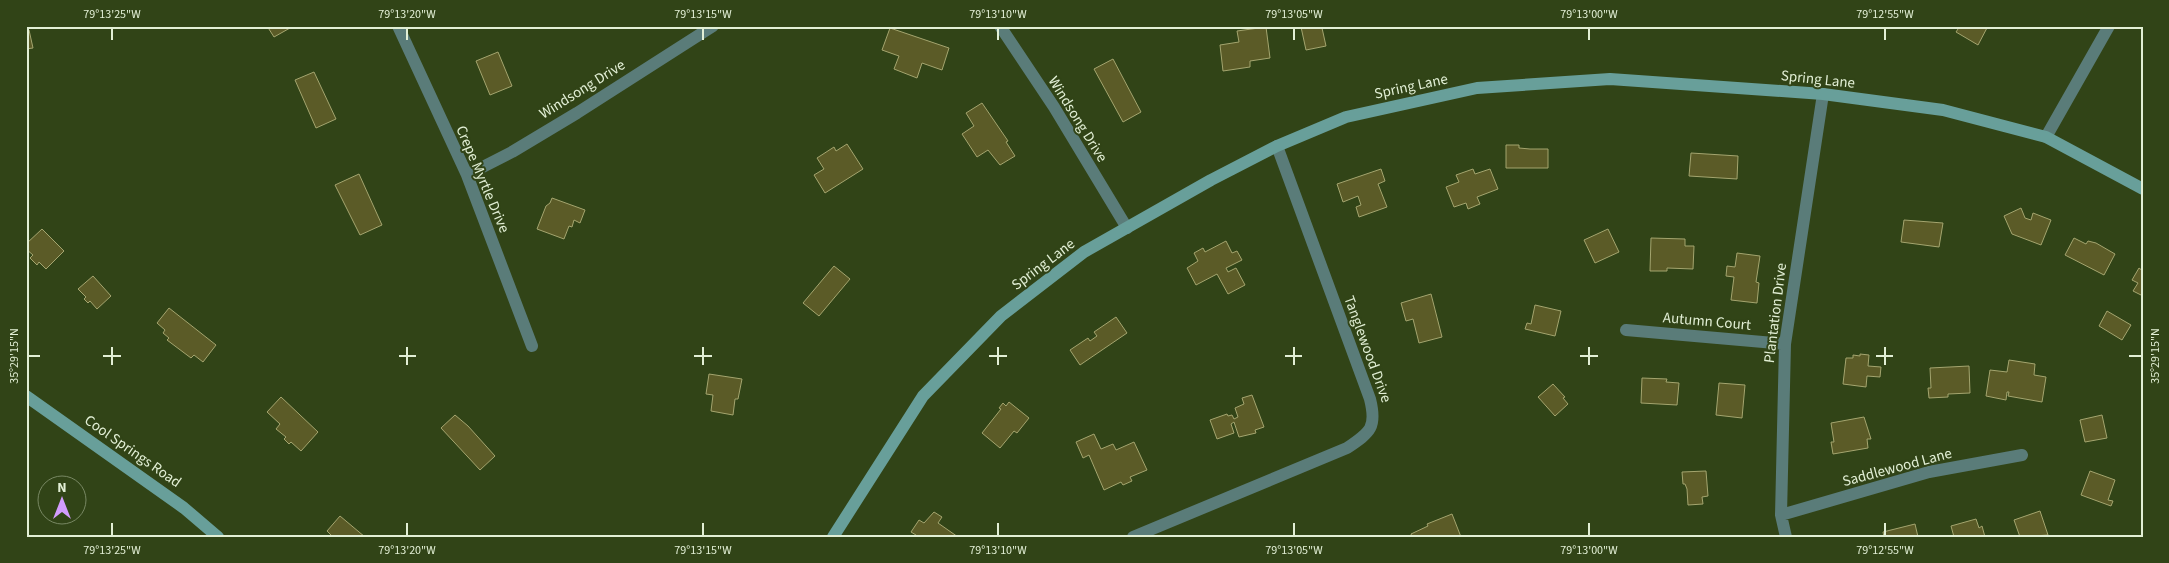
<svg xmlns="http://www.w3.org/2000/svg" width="2169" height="563" viewBox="0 0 2169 563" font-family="'Source Sans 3',sans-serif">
	<rect width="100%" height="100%" fill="#314417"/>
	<path fill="#5b5b27" stroke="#a4a56f" d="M 267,26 L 288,26 L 290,28 L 274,37 Z
		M 1328,26 L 1322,28 L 1326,46 L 1306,50 L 1301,27 Z
		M 1960,26 L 1988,26 L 1978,45 L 1956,32 Z
		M 1266,27 L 1270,58 L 1250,61 L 1250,67 L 1223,71 L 1220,45 L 1239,42 L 1237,31 Z
		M 890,28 L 949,48 L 942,70 L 922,63 L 917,78 L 894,69 L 899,56 L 882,50 Z
		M 29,30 L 33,48 L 26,49 L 26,31 Z
		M 498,52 L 512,86 L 490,95 L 476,61 Z
		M 1113,59 L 1141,112 L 1123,122 L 1094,69 Z
		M 314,72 L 336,119 L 316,128 L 295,80 Z
		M 982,103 L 1008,141 L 1006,142 L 1015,156 L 1000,165 L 988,150 L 977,157 L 962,134 L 974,126 L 966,113 Z
		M 847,144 L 863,169 L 825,193 L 814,175 L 824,169 L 817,158 L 834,147 L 836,151 Z
		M 1506,145 L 1519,145 L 1519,148 L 1530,149 L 1548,149 L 1548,168 L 1506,168 Z
		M 1691,153 L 1738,156 L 1737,179 L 1689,176 Z
		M 1381,169 L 1385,181 L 1378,184 L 1387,207 L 1359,217 L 1356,207 L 1361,205 L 1358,196 L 1343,202 L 1337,184 Z
		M 1473,169 L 1475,174 L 1490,169 L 1498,189 L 1477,197 L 1480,204 L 1468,209 L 1466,203 L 1454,207 L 1446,187 L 1459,182 L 1456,175 Z
		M 359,174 L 382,225 L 360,235 L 335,185 Z
		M 552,198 L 585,210 L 580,223 L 574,220 L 572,227 L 569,226 L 564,239 L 537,229 L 546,206 L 550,203 Z
		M 2021,208 L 2025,218 L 2031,220 L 2033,213 L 2051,220 L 2041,245 L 2012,234 L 2004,216 Z
		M 1904,220 L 1943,223 L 1939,247 L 1901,242 Z
		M 42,229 L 64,251 L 46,269 L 39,262 L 37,265 L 30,258 L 33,255 L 26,249 L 26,244 Z
		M 1608,229 L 1619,252 L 1595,263 L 1584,240 Z
		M 1651,238 L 1685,239 L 1685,246 L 1694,246 L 1693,269 L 1667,268 L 1667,271 L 1650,271 Z
		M 2074,238 L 2086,244 L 2088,241 L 2096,243 L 2115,254 L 2104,275 L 2065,255 Z
		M 1226,241 L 1232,253 L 1237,251 L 1242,260 L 1226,268 L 1228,272 L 1236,268 L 1245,285 L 1228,294 L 1217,274 L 1196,285 L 1187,268 L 1198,261 L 1194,253 L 1203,248 L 1205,252 Z
		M 1737,253 L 1760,256 L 1756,282 L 1759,283 L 1757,303 L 1731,300 L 1734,277 L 1726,276 L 1727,266 L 1735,267 Z
		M 834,266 L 850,279 L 819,316 L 803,303 Z
		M 2139,268 L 2143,271 L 2143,296 L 2133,291 L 2138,283 L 2132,280 Z
		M 93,276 L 111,296 L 97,309 L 90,301 L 88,303 L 84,299 L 86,297 L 78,289 Z
		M 1431,294 L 1442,337 L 1419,343 L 1413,319 L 1406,321 L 1401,303 Z
		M 1535,305 L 1561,311 L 1555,336 L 1525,329 L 1527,323 L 1531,324 Z
		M 169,308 L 216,345 L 203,362 L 194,355 L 191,358 L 167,340 L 169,338 L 163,333 L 165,330 L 157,323 Z
		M 2107,311 L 2131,325 L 2122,340 L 2099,326 Z
		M 1116,317 L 1127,333 L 1080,365 L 1070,350 L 1088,338 L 1090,341 L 1097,336 L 1094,332 Z
		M 1860,354 L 1869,355 L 1868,366 L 1881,367 L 1880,377 L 1867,376 L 1866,387 L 1843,384 L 1846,358 L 1853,358 L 1853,355 L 1860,356 Z
		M 2009,360 L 2035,364 L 2034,375 L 2046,377 L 2042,402 L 2008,396 L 2009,392 L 2007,392 L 2006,400 L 1986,396 L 1990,370 L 2007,372 Z
		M 1969,366 L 1970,393 L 1948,394 L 1948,397 L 1929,398 L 1928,388 L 1931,388 L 1930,368 Z
		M 709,374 L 742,379 L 738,399 L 735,399 L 733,415 L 711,411 L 713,395 L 706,394 Z
		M 1642,378 L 1667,379 L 1666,382 L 1679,383 L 1677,405 L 1641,403 Z
		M 1719,383 L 1745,385 L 1742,418 L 1716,415 Z
		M 1553,384 L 1565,397 L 1563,398 L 1568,404 L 1555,416 L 1538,397 Z
		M 1252,395 L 1264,427 L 1255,430 L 1256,433 L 1239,437 L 1234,422 L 1231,424 L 1234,433 L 1217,439 L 1210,420 L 1227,414 L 1228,416 L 1232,415 L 1234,419 L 1238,417 L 1235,408 L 1244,404 L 1242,398 Z
		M 281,397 L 318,432 L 301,451 L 291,442 L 289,444 L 284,439 L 286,437 L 276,429 L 280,424 L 267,412 Z
		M 1009,402 L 1029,418 L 1017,433 L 1014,431 L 1000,448 L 982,433 L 1001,409 L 999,408 L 1003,403 L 1006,406 Z
		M 455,415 L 468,426 L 495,456 L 480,470 L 441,428 Z
		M 2102,415 L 2107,438 L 2085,442 L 2080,420 Z
		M 1864,417 L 1871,439 L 1867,439 L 1868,448 L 1833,454 L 1831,442 L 1834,442 L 1831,423 Z
		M 1094,434 L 1101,449 L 1113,444 L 1116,450 L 1134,442 L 1147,470 L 1130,477 L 1132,481 L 1123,485 L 1121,482 L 1104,490 L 1089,455 L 1083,458 L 1076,442 Z
		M 1706,471 L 1708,496 L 1702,497 L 1703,504 L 1688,505 L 1687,489 L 1685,484 L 1683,484 L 1682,472 Z
		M 2090,471 L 2115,480 L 2108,500 L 2113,501 L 2111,506 L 2081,495 Z
		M 2040,511 L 2048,535 L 2020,537 L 2014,520 Z
		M 934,512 L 942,517 L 938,523 L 958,537 L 915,537 L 916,535 L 911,532 L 919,520 L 924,523 Z
		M 1452,514 L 1461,537 L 1412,537 L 1411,534 L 1428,526 L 1427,524 Z
		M 340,516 L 365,537 L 333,537 L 327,531 Z
		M 1976,519 L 1979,528 L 1982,526 L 1985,537 L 1954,537 L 1951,526 Z
		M 1915,524 L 1918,537 L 1884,537 L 1883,532 Z"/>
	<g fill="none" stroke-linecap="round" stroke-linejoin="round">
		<path stroke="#5a7c79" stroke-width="12" d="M 398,26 L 467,175 L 532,346
			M 1000,26 L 1054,107 L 1127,228
			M 2046,137 L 2109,26
			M 467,175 L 512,152 L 577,113 L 713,26
			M 1626,330 L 1785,344
			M 1781,515 L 1929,472 L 2022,455
			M 1133,537 L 1347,448 C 1371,432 1377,427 1370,399 L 1277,146
			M 1786,537 L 1781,515 L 1785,344 L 1823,94"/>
		<path stroke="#689f9a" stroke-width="12" d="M 26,396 L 184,508 L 218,537
			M 833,537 L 923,396 L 1001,316 L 1084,252 L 1211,180 L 1277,146 L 1346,117 L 1477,88 L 1610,79 L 1823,94 L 1943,110 L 2046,137 L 2143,189"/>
	</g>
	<path fill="none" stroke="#e2efd5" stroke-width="2" d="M 112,28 L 112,40M 407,28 L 407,40M 703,28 L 703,40M 998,28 L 998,40M 1294,28 L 1294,40M 1589,28 L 1589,40M 1885,28 L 1885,40M 112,347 L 112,365M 407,347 L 407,365M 703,347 L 703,365M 998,347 L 998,365M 1294,347 L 1294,365M 1589,347 L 1589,365M 1885,347 L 1885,365M 28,356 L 40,356M 103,356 L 121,356M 399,356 L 416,356M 694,356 L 712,356M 989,356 L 1007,356M 1285,356 L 1302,356M 1580,356 L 1598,356M 1876,356 L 1893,356M 2129,356 L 2142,356M 112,523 L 112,536M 407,523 L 407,536M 703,523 L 703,536M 998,523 L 998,536M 1294,523 L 1294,536M 1589,523 L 1589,536M 1885,523 L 1885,536"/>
	<g text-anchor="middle" stroke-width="4" stroke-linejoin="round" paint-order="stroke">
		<g font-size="15" fill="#e2efd5" stroke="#314417">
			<text transform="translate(1818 79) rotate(6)" y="5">Spring Lane</text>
			<text transform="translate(1411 86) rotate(-12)" y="5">Spring Lane</text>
			<text transform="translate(582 89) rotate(-32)" y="5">Windsong Drive</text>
			<text transform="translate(1078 119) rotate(58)" y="5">Windsong Drive</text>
			<text transform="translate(483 179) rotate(67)" y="5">Crepe Myrtle Drive</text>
			<text transform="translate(1043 264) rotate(-37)" y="5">Spring Lane</text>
			<text transform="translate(1775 313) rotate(-83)" y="5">Plantation Drive</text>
			<text transform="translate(1707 321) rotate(5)" y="5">Autumn Court</text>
			<text transform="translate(1368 349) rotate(70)" y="5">Tanglewood Drive</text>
			<text transform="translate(133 451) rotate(35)" y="5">Cool Springs Road</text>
			<text transform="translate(1897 467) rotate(-15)" y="5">Saddlewood Lane</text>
		</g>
	</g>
	<rect width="2169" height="563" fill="none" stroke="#314417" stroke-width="55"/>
	<g transform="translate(62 500)"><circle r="24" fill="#314417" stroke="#788863"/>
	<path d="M0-4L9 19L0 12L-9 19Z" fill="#d29cfd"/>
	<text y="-8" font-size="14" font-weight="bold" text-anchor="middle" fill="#e2efd5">N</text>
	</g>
	<rect x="28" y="28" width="2114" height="508" fill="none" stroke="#e2efd5" stroke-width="2"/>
	<g font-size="12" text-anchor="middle" fill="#e2efd5">
		<text x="112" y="18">79°13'25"W</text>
		<text x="407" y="18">79°13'20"W</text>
		<text x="703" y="18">79°13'15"W</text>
		<text x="998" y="18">79°13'10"W</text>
		<text x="1294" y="18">79°13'05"W</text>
		<text x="1589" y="18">79°13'00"W</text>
		<text x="1885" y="18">79°12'55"W</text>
		<text transform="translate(14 356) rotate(-90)" y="4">35°29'15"N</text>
		<text transform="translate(2155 356) rotate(-90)" y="4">35°29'15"N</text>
		<text x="112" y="554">79°13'25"W</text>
		<text x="407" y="554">79°13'20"W</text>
		<text x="703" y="554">79°13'15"W</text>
		<text x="998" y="554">79°13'10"W</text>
		<text x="1294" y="554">79°13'05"W</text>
		<text x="1589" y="554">79°13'00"W</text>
		<text x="1885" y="554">79°12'55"W</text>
	</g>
</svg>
